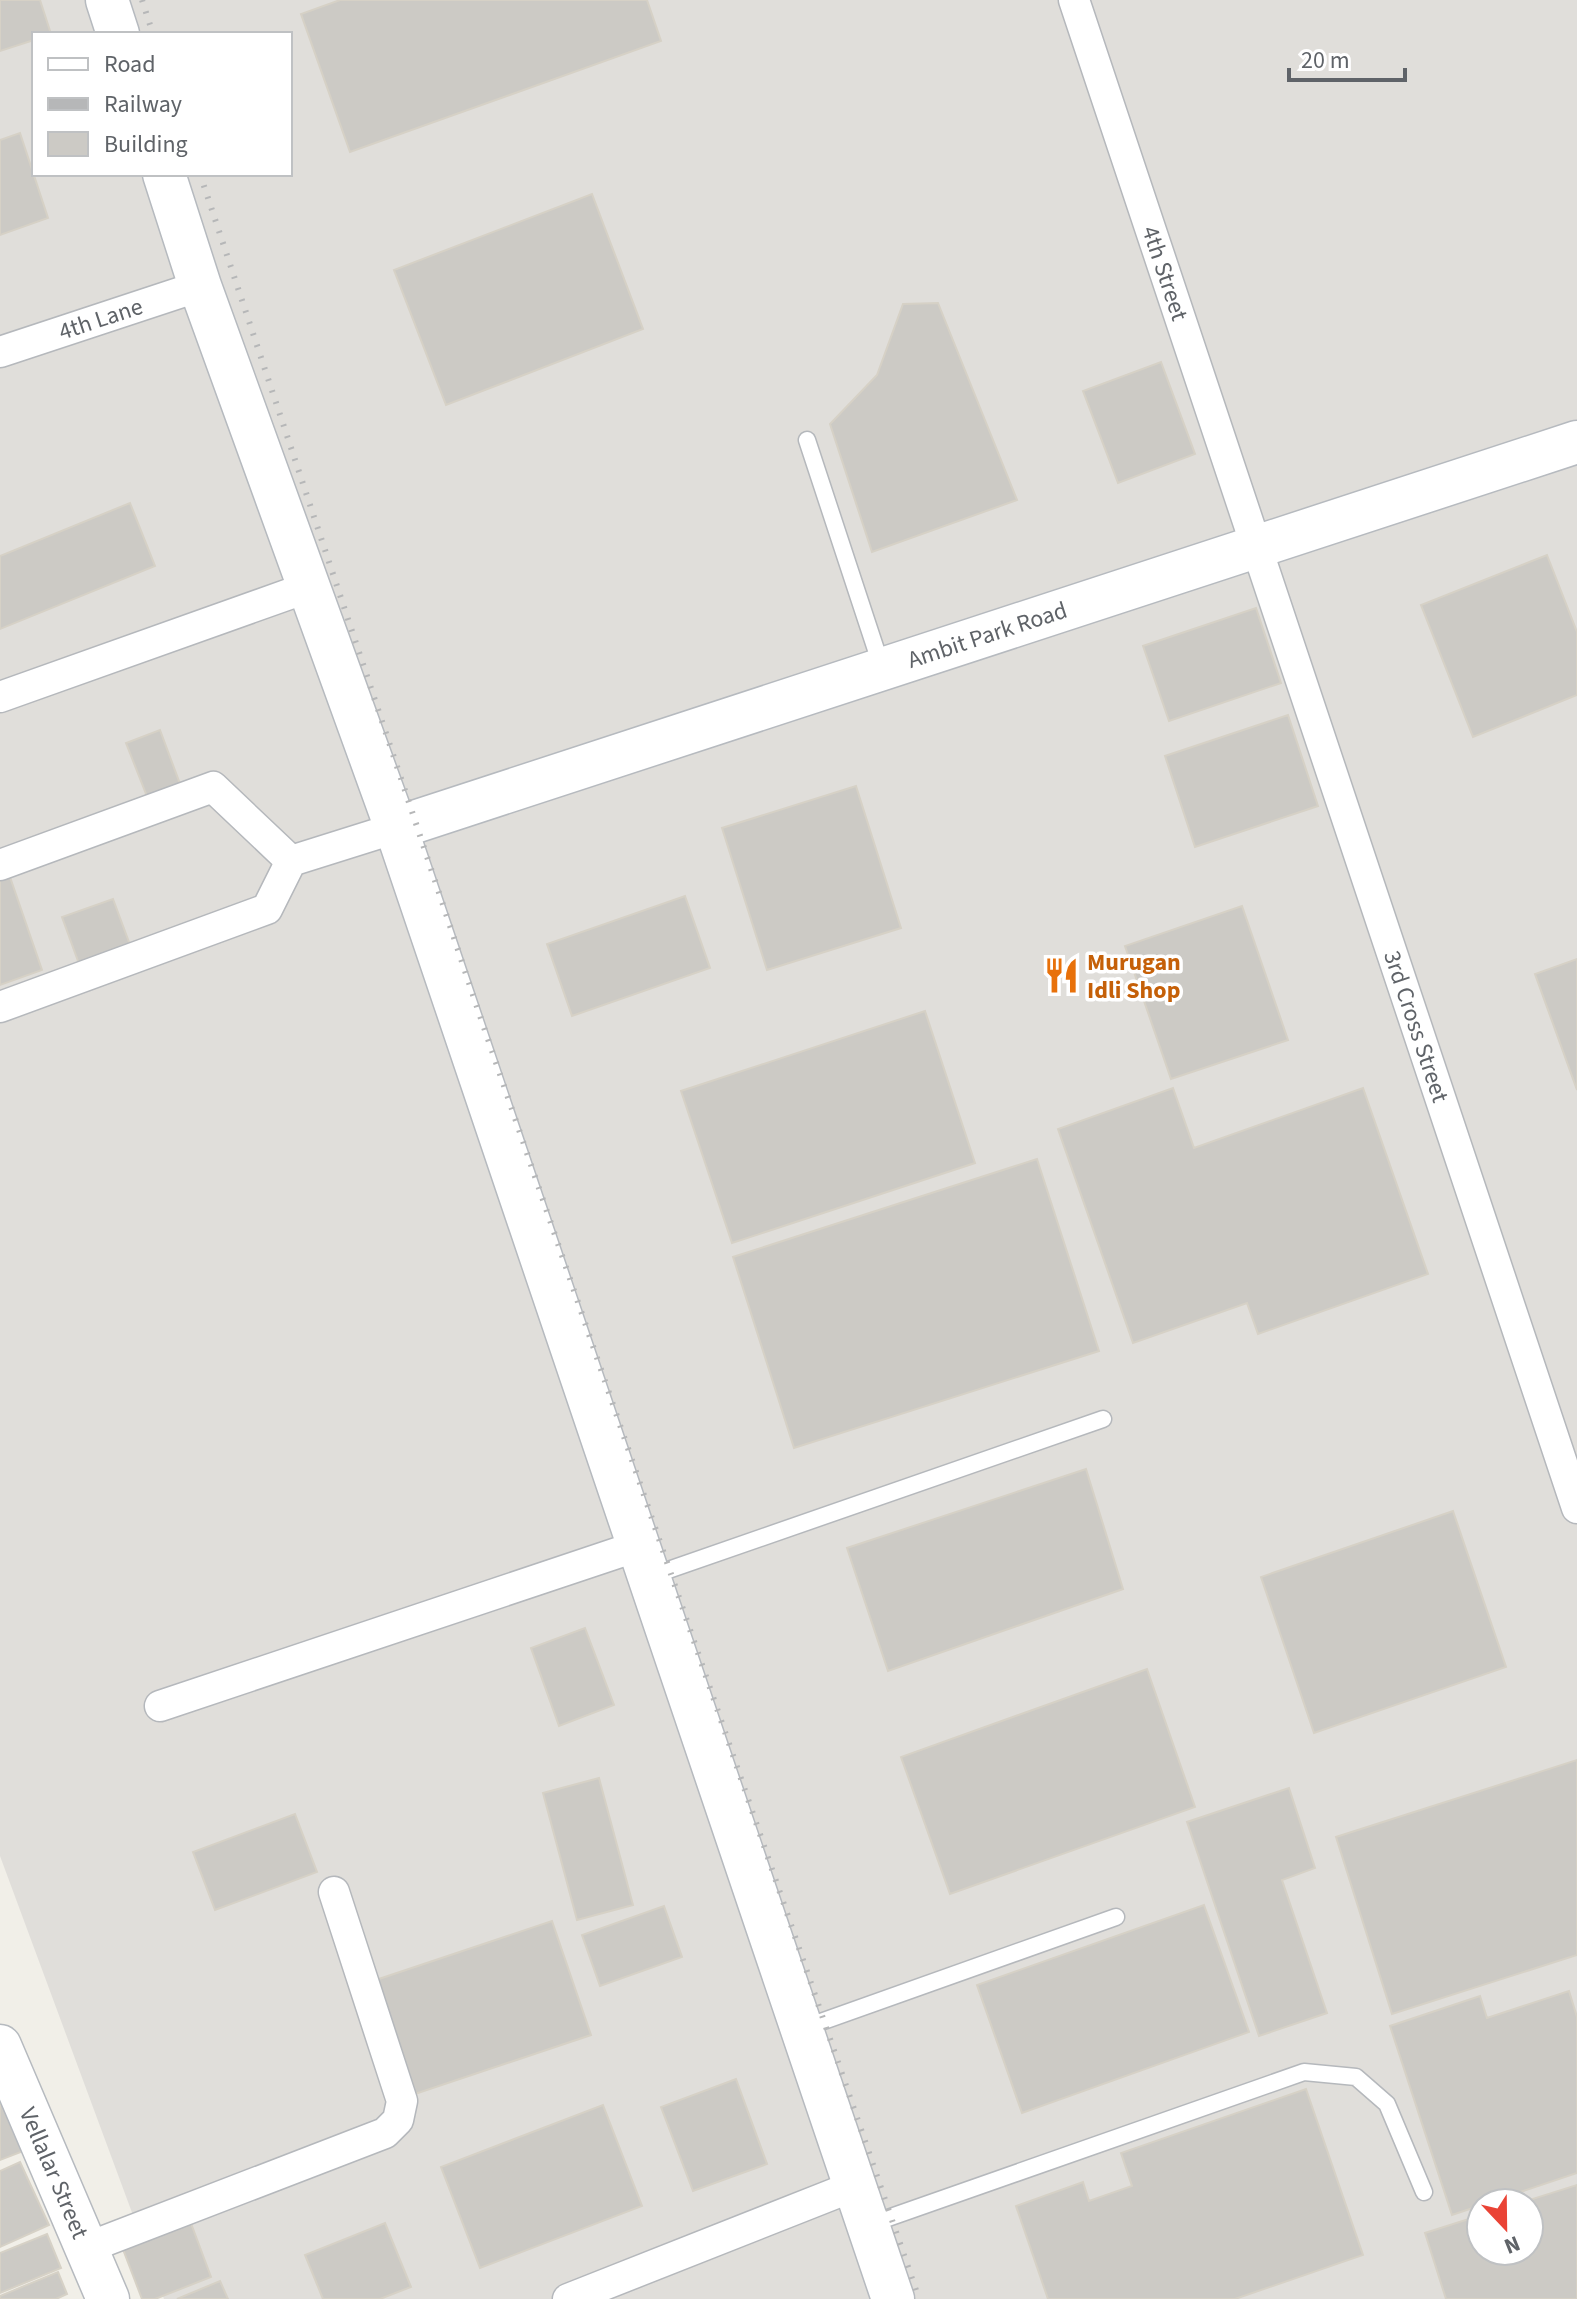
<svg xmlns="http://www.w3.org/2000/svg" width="1577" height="2299" viewBox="0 0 1577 2299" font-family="'Source Sans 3',sans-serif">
	<rect width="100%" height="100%" fill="#f1efe8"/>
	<path fill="#e0deda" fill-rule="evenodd" d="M 0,0 L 1577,0 L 1577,2299 L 164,2299 L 0,1856 ZM 34,34 L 290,34 L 290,174 L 34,174 ZM 1481,2203 L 1529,2203 L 1529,2251 L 1481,2251 Z"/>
	<path fill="#cccac5" stroke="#d6d1c6" stroke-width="2" d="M 0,0 L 40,0 L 51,34 L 34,34 L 34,40 L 0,51 Z
		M 340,0 L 647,0 L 661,41 L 350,152 L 301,14 Z
		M 20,133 L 48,218 L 0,235 L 0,140 Z
		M 592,194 L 643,329 L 446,405 L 394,270 Z
		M 938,303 L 1017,500 L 872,552 L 830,424 L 877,375 L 903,304 Z
		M 1161,362 L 1195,454 L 1118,483 L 1083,391 Z
		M 130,503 L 155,566 L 0,629 L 0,556 Z
		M 1547,555 L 1577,632 L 1577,695 L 1473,737 L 1421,605 Z
		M 1256,608 L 1281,683 L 1169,721 L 1143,646 Z
		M 1288,715 L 1318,806 L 1195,847 L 1165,756 Z
		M 160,730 L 183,792 L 150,804 L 126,743 Z
		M 856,786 L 901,928 L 767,970 L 722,828 Z
		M 10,877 L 42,970 L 0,985 L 0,880 Z
		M 685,896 L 710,968 L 572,1016 L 547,944 Z
		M 113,899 L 133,953 L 82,972 L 62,917 Z
		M 1242,906 L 1288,1040 L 1171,1079 L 1125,946 Z
		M 1577,959 L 1577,1090 L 1535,974 Z
		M 925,1011 L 975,1163 L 732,1243 L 681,1091 Z
		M 1173,1088 L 1194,1148 L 1363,1088 L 1428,1274 L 1258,1334 L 1247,1303 L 1133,1343 L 1058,1129 Z
		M 1037,1159 L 1099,1351 L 794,1448 L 733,1257 Z
		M 1086,1469 L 1123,1589 L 888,1671 L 847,1548 Z
		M 1453,1511 L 1506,1667 L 1314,1733 L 1261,1577 Z
		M 585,1628 L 614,1705 L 559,1726 L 531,1648 Z
		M 1147,1669 L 1195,1807 L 950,1894 L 901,1757 Z
		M 1577,1760 L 1577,1955 L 1392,2014 L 1336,1837 Z
		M 599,1778 L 633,1905 L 577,1920 L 543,1793 Z
		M 1289,1788 L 1315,1868 L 1282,1880 L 1327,2013 L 1259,2036 L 1187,1822 Z
		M 295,1814 L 317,1872 L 215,1910 L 193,1852 Z
		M 1204,1905 L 1249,2032 L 1022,2113 L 977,1985 Z
		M 664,1906 L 682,1957 L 600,1986 L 582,1935 Z
		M 552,1921 L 591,2035 L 412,2095 L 373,1981 Z
		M 1569,1991 L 1577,2017 L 1577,2173 L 1452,2215 L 1390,2026 L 1480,1996 L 1487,2018 Z
		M 736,2079 L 767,2164 L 693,2191 L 661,2107 Z
		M 1306,2089 L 1363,2255 L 1235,2299 L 1048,2299 L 1016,2206 L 1083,2182 L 1089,2201 L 1132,2186 L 1121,2153 Z
		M 8,2102 L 26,2150 L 0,2160 L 0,2105 Z
		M 603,2105 L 642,2206 L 480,2268 L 441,2167 Z
		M 20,2162 L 49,2225 L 0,2247 L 0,2171 Z
		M 1577,2185 L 1577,2299 L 1446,2299 L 1425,2233 L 1481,2215 L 1481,2251 L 1529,2251 L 1529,2203 L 1520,2203 Z
		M 189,2218 L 211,2277 L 155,2299 L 142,2299 L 121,2244 Z
		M 385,2223 L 411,2287 L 380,2299 L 323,2299 L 305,2255 Z
		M 47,2234 L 61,2268 L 0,2293 L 0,2253 Z
		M 58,2272 L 67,2294 L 56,2299 L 0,2299 L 0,2296 Z
		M 220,2281 L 228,2299 L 177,2299 Z"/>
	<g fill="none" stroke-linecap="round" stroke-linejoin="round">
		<defs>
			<path id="lane" d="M 807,440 L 882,668
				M 651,1576 L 1103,1419
				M 801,2029 L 1116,1917
				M 868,2225 L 1304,2072 L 1356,2077 L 1387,2104 L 1424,2192"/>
			<g id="street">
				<path id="s1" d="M 1074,0 L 1577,1508"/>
				<path id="s2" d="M 0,352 L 200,286"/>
				<path d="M 0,697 L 309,587"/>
				<path d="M 0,865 L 213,787 L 291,861"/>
				<path d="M 0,1007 L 267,909 L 291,861 L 396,828"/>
				<path d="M 160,1706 L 638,1546"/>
				<path d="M 89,2247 L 385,2133 L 398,2120 L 402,2101 L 334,1892"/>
				<path d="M 568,2299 L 854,2186"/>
			</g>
			<g id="secondary">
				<path d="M 107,0 L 118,34"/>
				<path d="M 164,174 L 200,286 L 396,828 L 893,2299"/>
				<path id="s3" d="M 396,828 L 1577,442"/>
				<path id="s4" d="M 0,2046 L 108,2299"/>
			</g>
		</defs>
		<use href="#lane" stroke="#b5b8bc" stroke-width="19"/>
		<use href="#street" stroke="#b5b8bc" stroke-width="33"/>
		<use href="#secondary" stroke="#b6babf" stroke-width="45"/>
		<use href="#lane" stroke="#fff" stroke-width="16"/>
		<use href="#street" stroke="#fff" stroke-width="30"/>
		<use href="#secondary" stroke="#fff" stroke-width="42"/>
		<path stroke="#b6b7b8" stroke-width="6" stroke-dasharray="2 10" stroke-linecap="butt" d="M 142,0 L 153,34
			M 200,174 L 477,1007 L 919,2299"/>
	</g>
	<defs>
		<symbol id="restaurant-bare" viewBox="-9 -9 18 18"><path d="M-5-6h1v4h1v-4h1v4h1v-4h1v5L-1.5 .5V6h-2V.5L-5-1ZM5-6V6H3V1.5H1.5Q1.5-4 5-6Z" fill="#e8710a" stroke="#fff" stroke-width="2.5" paint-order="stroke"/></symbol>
	</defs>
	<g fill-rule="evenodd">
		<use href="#restaurant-bare" x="1036" y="950" width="51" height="51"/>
	</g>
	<g text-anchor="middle" stroke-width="7" stroke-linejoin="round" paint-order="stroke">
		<g font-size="24" fill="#5f6368" stroke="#fff">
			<text dy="8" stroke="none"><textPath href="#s1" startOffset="288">4th Street</textPath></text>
			<text dy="8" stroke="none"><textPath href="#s2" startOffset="106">4th Lane</textPath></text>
			<text dy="8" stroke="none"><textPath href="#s3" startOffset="622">Ambit Park Road</textPath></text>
			<text dy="8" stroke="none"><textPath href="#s1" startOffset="1082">3rd Cross Street</textPath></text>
			<text dy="8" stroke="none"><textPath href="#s4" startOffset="138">Vellalar Street</textPath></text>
		</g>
		<g font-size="24" font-weight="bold" fill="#c56008" stroke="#fff" text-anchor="start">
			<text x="1087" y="970">Murugan<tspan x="1087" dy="28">Idli Shop</tspan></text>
		</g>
	</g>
	<rect x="32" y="32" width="260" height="144" fill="#ffffff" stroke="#bfc1c3" stroke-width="2"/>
	<rect x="48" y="58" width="40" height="12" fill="#ffffff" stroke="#bfc1c3" stroke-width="2"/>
	<text x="104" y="72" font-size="24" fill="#5f6368">Road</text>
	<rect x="48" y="98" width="40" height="12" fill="#b6b7b8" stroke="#bfc1c3" stroke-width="2"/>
	<text x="104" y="112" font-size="24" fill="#5f6368">Railway</text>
	<rect x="48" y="132" width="40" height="24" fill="#cccac5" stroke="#bfc1c3" stroke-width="2"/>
	<text x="104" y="152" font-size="24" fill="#5f6368">Building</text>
	<g transform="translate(1505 2227) rotate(158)"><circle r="38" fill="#ffffff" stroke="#bfc1c3" stroke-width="2"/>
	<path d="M0-6L14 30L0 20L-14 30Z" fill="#ea4335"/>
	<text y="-12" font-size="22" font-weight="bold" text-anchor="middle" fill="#5f6368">N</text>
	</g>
	<path d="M1289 68v12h116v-12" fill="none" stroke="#5f6368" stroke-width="4"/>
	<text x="1301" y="68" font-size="24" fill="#5f6368" stroke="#ffffff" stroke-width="6" paint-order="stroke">20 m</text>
</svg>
